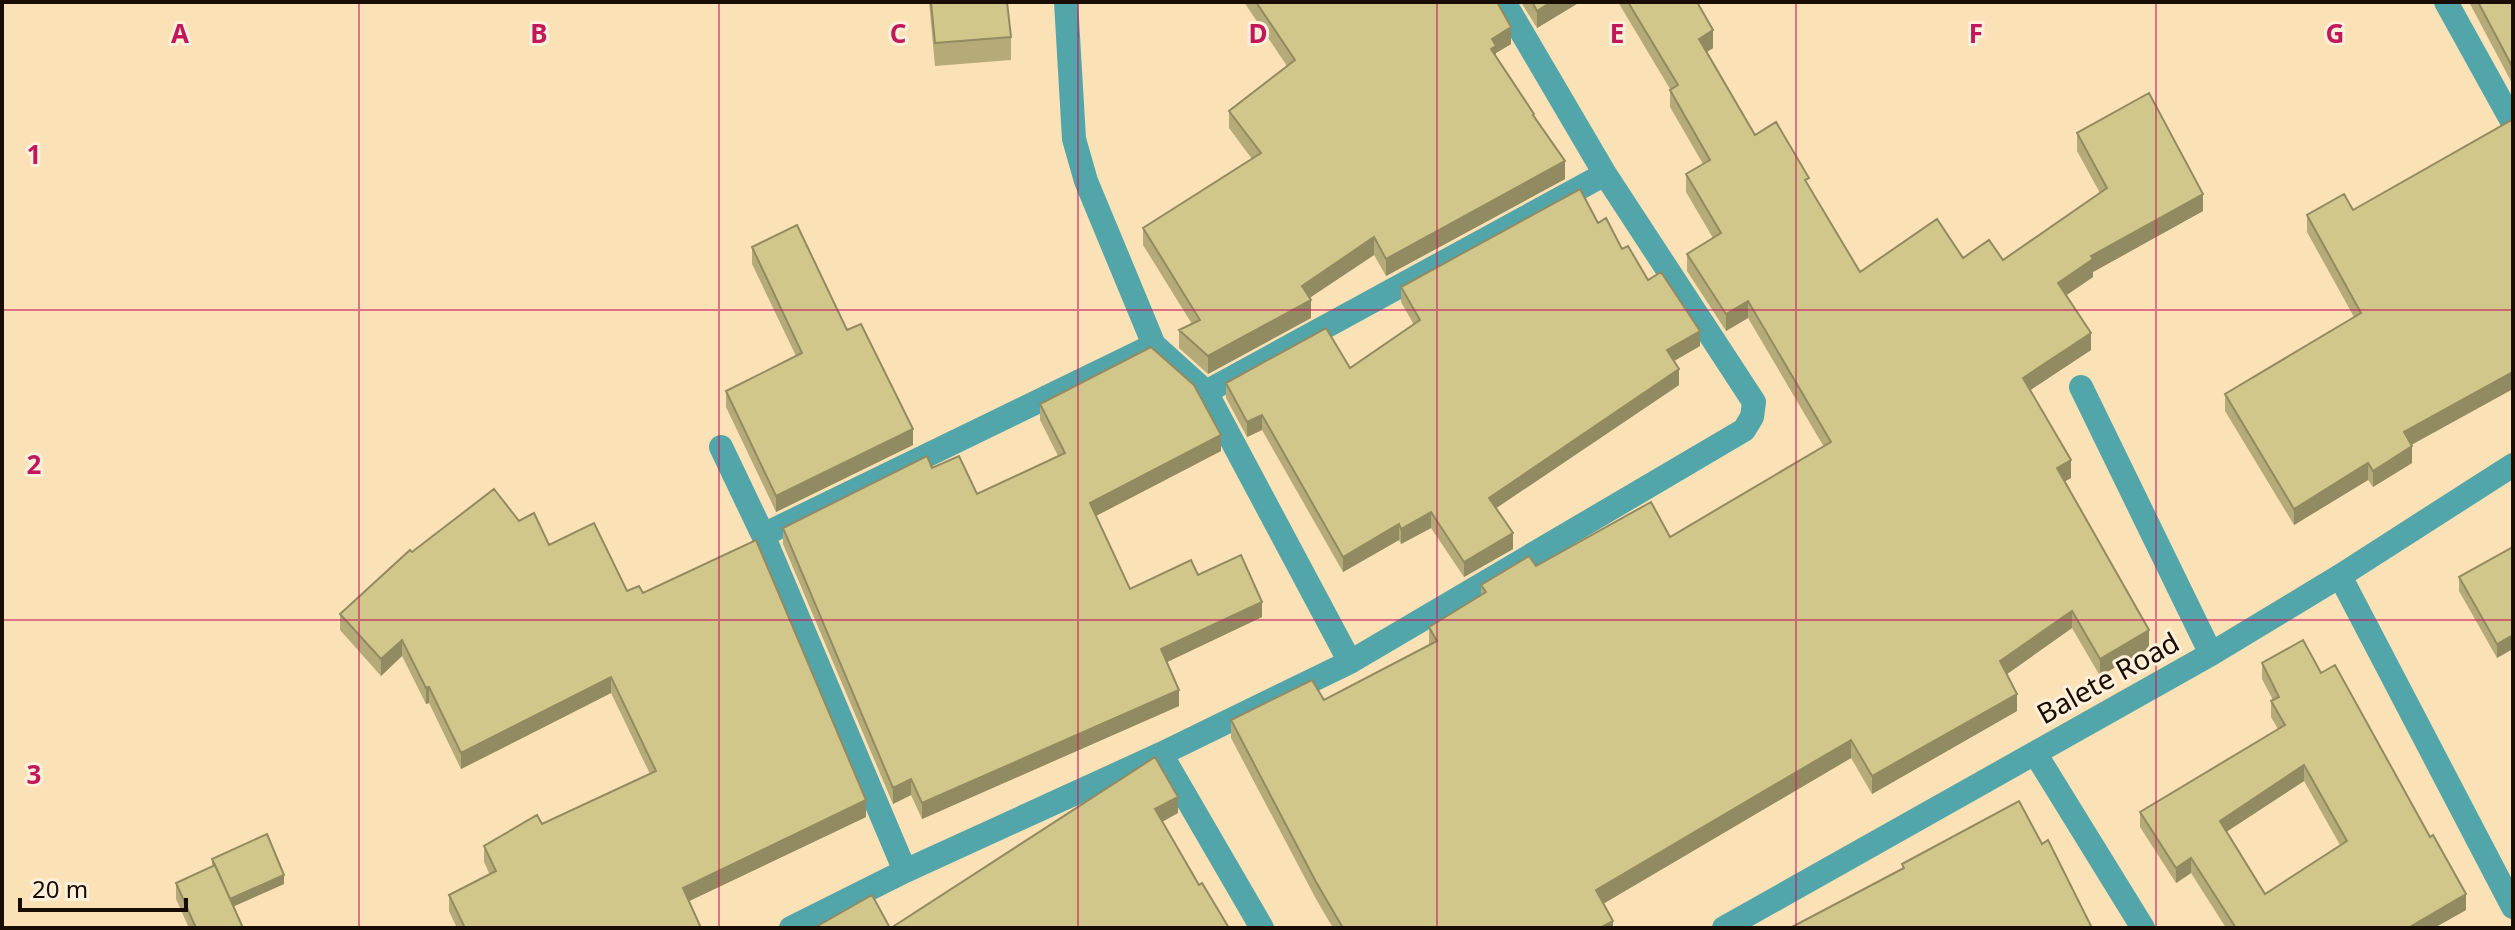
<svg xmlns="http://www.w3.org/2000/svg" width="2515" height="930" viewBox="0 0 2515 930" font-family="'Noto Sans',sans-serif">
	<rect width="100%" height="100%" fill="#fbe1b6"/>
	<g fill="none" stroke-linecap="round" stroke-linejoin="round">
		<path stroke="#52a5a9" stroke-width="24" d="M 1066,2 L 1074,139 L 1086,181 L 1154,345
			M 2446,2 L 2513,123
			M 2081,387 L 2211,654
			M 1206,392 L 1605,174
			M 721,447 L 763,535 L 905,871
			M 763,535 L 1154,345 L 1206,392 L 1350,662
			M 2340,576 L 2513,907
			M 2035,753 L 2143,928
			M 1161,754 L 1262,928
			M 791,928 L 905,871 L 1161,754 L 1350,662 L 1744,430 L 1752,417 L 1754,402 L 1605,174 L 1504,2
			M 1724,928 L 2211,654 L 2340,576 L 2513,465"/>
	</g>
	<path fill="#b4ab78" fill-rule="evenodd" d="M 929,2 L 1007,2 L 1011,37 L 1011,60 L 935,66 Z
		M 1244,2 L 1497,2 L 1511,44 L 1496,53 L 1496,57 L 1534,118 L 1565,179 L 1386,276 L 1374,255 L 1309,298 L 1311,318 L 1208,374 L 1179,348 L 1179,330 L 1192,324 L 1143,245 L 1143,228 L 1252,159 L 1229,128 L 1229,111 L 1287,66 Z
		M 1521,2 L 1580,2 L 1537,28 Z
		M 1618,2 L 1697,2 L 1713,48 L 1707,52 L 1755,135 L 1809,187 L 1860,272 L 1963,258 L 2003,260 L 2100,193 L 2077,151 L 2077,133 L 2203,211 L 2093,272 L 2093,277 L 2066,295 L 2091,350 L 2030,390 L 2071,478 L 2064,481 L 2149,648 L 2100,676 L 2072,628 L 2007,674 L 2017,711 L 1872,794 L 1851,758 L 1603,904 L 1613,928 L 1333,928 L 1316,899 L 1231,738 L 1231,720 L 1324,700 L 1429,645 L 1429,627 L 1481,596 L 1481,585 L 1536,566 L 1670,537 L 1824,447 L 1748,318 L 1726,331 L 1687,271 L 1687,254 L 1713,238 L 1686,192 L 1686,174 L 1703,164 L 1670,107 L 1670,89 Z
		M 2469,2 L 2513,2 L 2513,85 Z
		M 2353,210 L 2411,445 L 2412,463 L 2373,487 L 2368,480 L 2294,525 L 2225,411 L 2225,394 L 2354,317 L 2307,232 L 2307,215 Z
		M 1598,223 L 1648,280 L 1700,346 L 1674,361 L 1679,385 L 1496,508 L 1513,549 L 1464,577 L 1431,528 L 1401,544 L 1399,540 L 1343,572 L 1262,430 L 1247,437 L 1226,398 L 1226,383 L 1350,368 L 1414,325 L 1401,302 L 1401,287 Z
		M 752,247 L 847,330 L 913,445 L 776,512 L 726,407 L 726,391 L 796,356 L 752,264 Z
		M 1040,404 L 1221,451 L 1096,516 L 1130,589 L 1198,575 L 1262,617 L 1166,662 L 1179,706 L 922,819 L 911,795 L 893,804 L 783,544 L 783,528 L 932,468 L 977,494 L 1058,456 L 1040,420 Z
		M 519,521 L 549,545 L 627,591 L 643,593 L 866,817 L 689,901 L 701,928 L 457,928 L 449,911 L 449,895 L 490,875 L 484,862 L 484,846 L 542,824 L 650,774 L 611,693 L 461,769 L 429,703 L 426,704 L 402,656 L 381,676 L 340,630 L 340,614 L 412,552 Z
		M 2513,547 L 2497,658 L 2459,591 L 2459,577 Z
		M 2262,663 L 2321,673 L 2466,910 L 2434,928 L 2226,928 L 2191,873 L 2176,883 L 2140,827 L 2140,812 L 2278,729 L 2271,717 L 2271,701 L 2273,700 L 2262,679 ZM 2304,781 L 2340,845 L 2265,894 L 2226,832 Z
		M 212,859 L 284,884 L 234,906 L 243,928 L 189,928 L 176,899 L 176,883 L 212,867 Z"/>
	<path fill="#928b61" d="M 1551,2 L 1580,2 L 1537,28 L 1537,11 Z
		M 1511,27 L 1511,44 L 1496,53 L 1496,63 L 1491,67 L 1492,39 Z
		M 1713,30 L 1713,48 L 1699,57 L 1699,39 Z
		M 1565,161 L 1565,179 L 1386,276 L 1386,259 Z
		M 2203,194 L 2203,211 L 2093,272 L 2093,277 L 2058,301 L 2058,283 L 2091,256 Z
		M 1374,237 L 1374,255 L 1302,303 L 1302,286 Z
		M 1311,300 L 1311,318 L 1208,374 L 1208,356 Z
		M 1748,301 L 1748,318 L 1726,331 L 1726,314 Z
		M 1700,331 L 1700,346 L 1667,365 L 1667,350 Z
		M 2091,333 L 2091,350 L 2023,395 L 2023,378 Z
		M 1679,369 L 1679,385 L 1489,513 L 1489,498 Z
		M 2513,372 L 2513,389 L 2404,449 L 2404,432 Z
		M 1262,415 L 1262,430 L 1247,437 L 1247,422 Z
		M 913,429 L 913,445 L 776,512 L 776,496 Z
		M 1221,435 L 1221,451 L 1090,519 L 1090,503 Z
		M 2412,446 L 2412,463 L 2373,487 L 2373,471 Z
		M 2071,460 L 2071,478 L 2057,486 L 2057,468 Z
		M 2368,463 L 2368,480 L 2294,525 L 2294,509 Z
		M 1431,512 L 1431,528 L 1401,544 L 1401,529 Z
		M 1399,524 L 1399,540 L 1343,572 L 1343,557 Z
		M 1513,533 L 1513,549 L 1464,577 L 1464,562 Z
		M 1262,602 L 1262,617 L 1161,665 L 1161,649 Z
		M 2072,611 L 2072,628 L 2000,679 L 2000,661 Z
		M 2149,630 L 2149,648 L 2100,676 L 2100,659 Z
		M 2513,635 L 2513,649 L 2497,658 L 2497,644 Z
		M 402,640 L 402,656 L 381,676 L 381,659 Z
		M 611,677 L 611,693 L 461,769 L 461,753 Z
		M 429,687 L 429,703 L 426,704 L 426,688 Z
		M 1179,690 L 1179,706 L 922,819 L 922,803 Z
		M 2017,694 L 2017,711 L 1872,794 L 1872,776 Z
		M 1851,740 L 1851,758 L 1596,908 L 1596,890 Z
		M 2304,765 L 2304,781 L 2220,836 L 2220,821 Z
		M 911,779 L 911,795 L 893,804 L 893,788 Z
		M 1178,797 L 1178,813 L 1155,826 L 1155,809 Z
		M 866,800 L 866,817 L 683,904 L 683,888 Z
		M 2191,858 L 2191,873 L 2176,883 L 2176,868 Z
		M 284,875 L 284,884 L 230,908 L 230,899 Z
		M 2466,894 L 2466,910 L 2434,928 L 2408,928 Z
		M 1613,921 L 1613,928 L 1600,928 Z"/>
	<path fill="#d1c78b" stroke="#928b61" stroke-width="2" fill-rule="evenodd" d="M 931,2 L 1007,2 L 1011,37 L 935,43 Z
		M 1256,2 L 1497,2 L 1511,27 L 1492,39 L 1496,46 L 1491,49 L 1534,114 L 1533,115 L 1565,161 L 1386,259 L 1374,237 L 1302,286 L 1311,300 L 1208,356 L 1179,330 L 1200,320 L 1143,228 L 1261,153 L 1229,111 L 1295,60 Z
		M 1532,2 L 1551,2 L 1537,11 Z
		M 1628,2 L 1697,2 L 1713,30 L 1699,39 L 1755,135 L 1776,122 L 1809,178 L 1805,180 L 1860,272 L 1937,219 L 1963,258 L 1989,240 L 2003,260 L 2107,188 L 2077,133 L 2149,93 L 2203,194 L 2091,256 L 2093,259 L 2058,283 L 2091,333 L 2023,378 L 2071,460 L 2057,468 L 2149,630 L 2100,659 L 2072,611 L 2000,661 L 2017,694 L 1872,776 L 1851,740 L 1596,890 L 1613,921 L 1600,928 L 1343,928 L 1316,882 L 1231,720 L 1312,680 L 1324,700 L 1437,641 L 1429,627 L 1486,592 L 1481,585 L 1529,556 L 1536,566 L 1651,502 L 1670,537 L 1831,442 L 1748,301 L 1726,314 L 1687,254 L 1721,233 L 1686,174 L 1710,160 L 1670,90 L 1678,85 Z
		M 2478,2 L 2513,2 L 2513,68 Z
		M 2513,120 L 2513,372 L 2404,432 L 2412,446 L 2373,471 L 2368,463 L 2294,509 L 2225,394 L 2361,313 L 2307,215 L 2344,194 L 2353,210 L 2510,121 Z
		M 1580,189 L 1598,223 L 1606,218 L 1622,249 L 1628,246 L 1648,280 L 1661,272 L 1700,331 L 1667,350 L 1679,369 L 1489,498 L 1513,533 L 1464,562 L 1431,512 L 1401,529 L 1399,524 L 1343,557 L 1262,415 L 1247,422 L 1226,383 L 1326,328 L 1350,368 L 1420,320 L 1401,287 Z
		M 797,225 L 847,330 L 861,324 L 913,429 L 776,496 L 726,391 L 802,353 L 752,247 Z
		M 1151,347 L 1194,385 L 1221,435 L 1090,503 L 1130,589 L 1191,560 L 1198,575 L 1241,555 L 1262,602 L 1161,649 L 1179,690 L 922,803 L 911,779 L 893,788 L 783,528 L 927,456 L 932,468 L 959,456 L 977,494 L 1065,453 L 1040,404 Z
		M 494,489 L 519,521 L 534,513 L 549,545 L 594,523 L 627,591 L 639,586 L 643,593 L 756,540 L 866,800 L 683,888 L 701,928 L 465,928 L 449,895 L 496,871 L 484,846 L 537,815 L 542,824 L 656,771 L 611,677 L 461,753 L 429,687 L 426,688 L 402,640 L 381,659 L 340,614 L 410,550 L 412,552 Z
		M 2513,547 L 2513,635 L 2497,644 L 2459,577 Z
		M 2303,640 L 2321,673 L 2335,665 L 2430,837 L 2433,835 L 2466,894 L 2408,928 L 2236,928 L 2191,858 L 2176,868 L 2140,812 L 2285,725 L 2271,701 L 2279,697 L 2262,663 ZM 2304,765 L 2347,841 L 2265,894 L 2220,821 Z
		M 1155,757 L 1178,797 L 1155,809 L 1199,885 L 1202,883 L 1229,928 L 891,928 Z
		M 2019,801 L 2042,844 L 2048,840 L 2092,928 L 1790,928 L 1904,868 L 1902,864 Z
		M 267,834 L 284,875 L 230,899 L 212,859 Z
		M 215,865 L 243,928 L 196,928 L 176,883 Z
		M 872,895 L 890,928 L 814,928 Z"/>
	<path fill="none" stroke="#c2185b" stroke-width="2" stroke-opacity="0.55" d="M 359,2 L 359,928M 719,2 L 719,928M 1078,2 L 1078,928M 1437,2 L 1437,928M 1796,2 L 1796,928M 2156,2 L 2156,928M 2,310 L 2513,310M 2,620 L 2513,620"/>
	<g text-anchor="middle" stroke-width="6" stroke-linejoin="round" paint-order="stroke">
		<g font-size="28" fill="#180d00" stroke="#fef0db">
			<text transform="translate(2108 678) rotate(-29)" y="10">Balete Road</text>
		</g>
	</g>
	<g font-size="26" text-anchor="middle" font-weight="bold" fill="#c2185b" stroke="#fef0db" stroke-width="6" stroke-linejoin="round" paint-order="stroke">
		<text x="180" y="43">A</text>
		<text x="539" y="43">B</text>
		<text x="898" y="43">C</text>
		<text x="1258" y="43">D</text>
		<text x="1617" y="43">E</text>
		<text x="1976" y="43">F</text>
		<text x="2335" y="43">G</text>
		<text x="34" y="164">1</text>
		<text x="34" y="474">2</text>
		<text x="34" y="784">3</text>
	</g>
	<rect width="2515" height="930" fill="none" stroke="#180d00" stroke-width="8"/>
	<path d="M20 898v12h166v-12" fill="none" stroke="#180d00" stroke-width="4"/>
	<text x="32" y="898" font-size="24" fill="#180d00" stroke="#fef0db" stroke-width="6" paint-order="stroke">20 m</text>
</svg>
